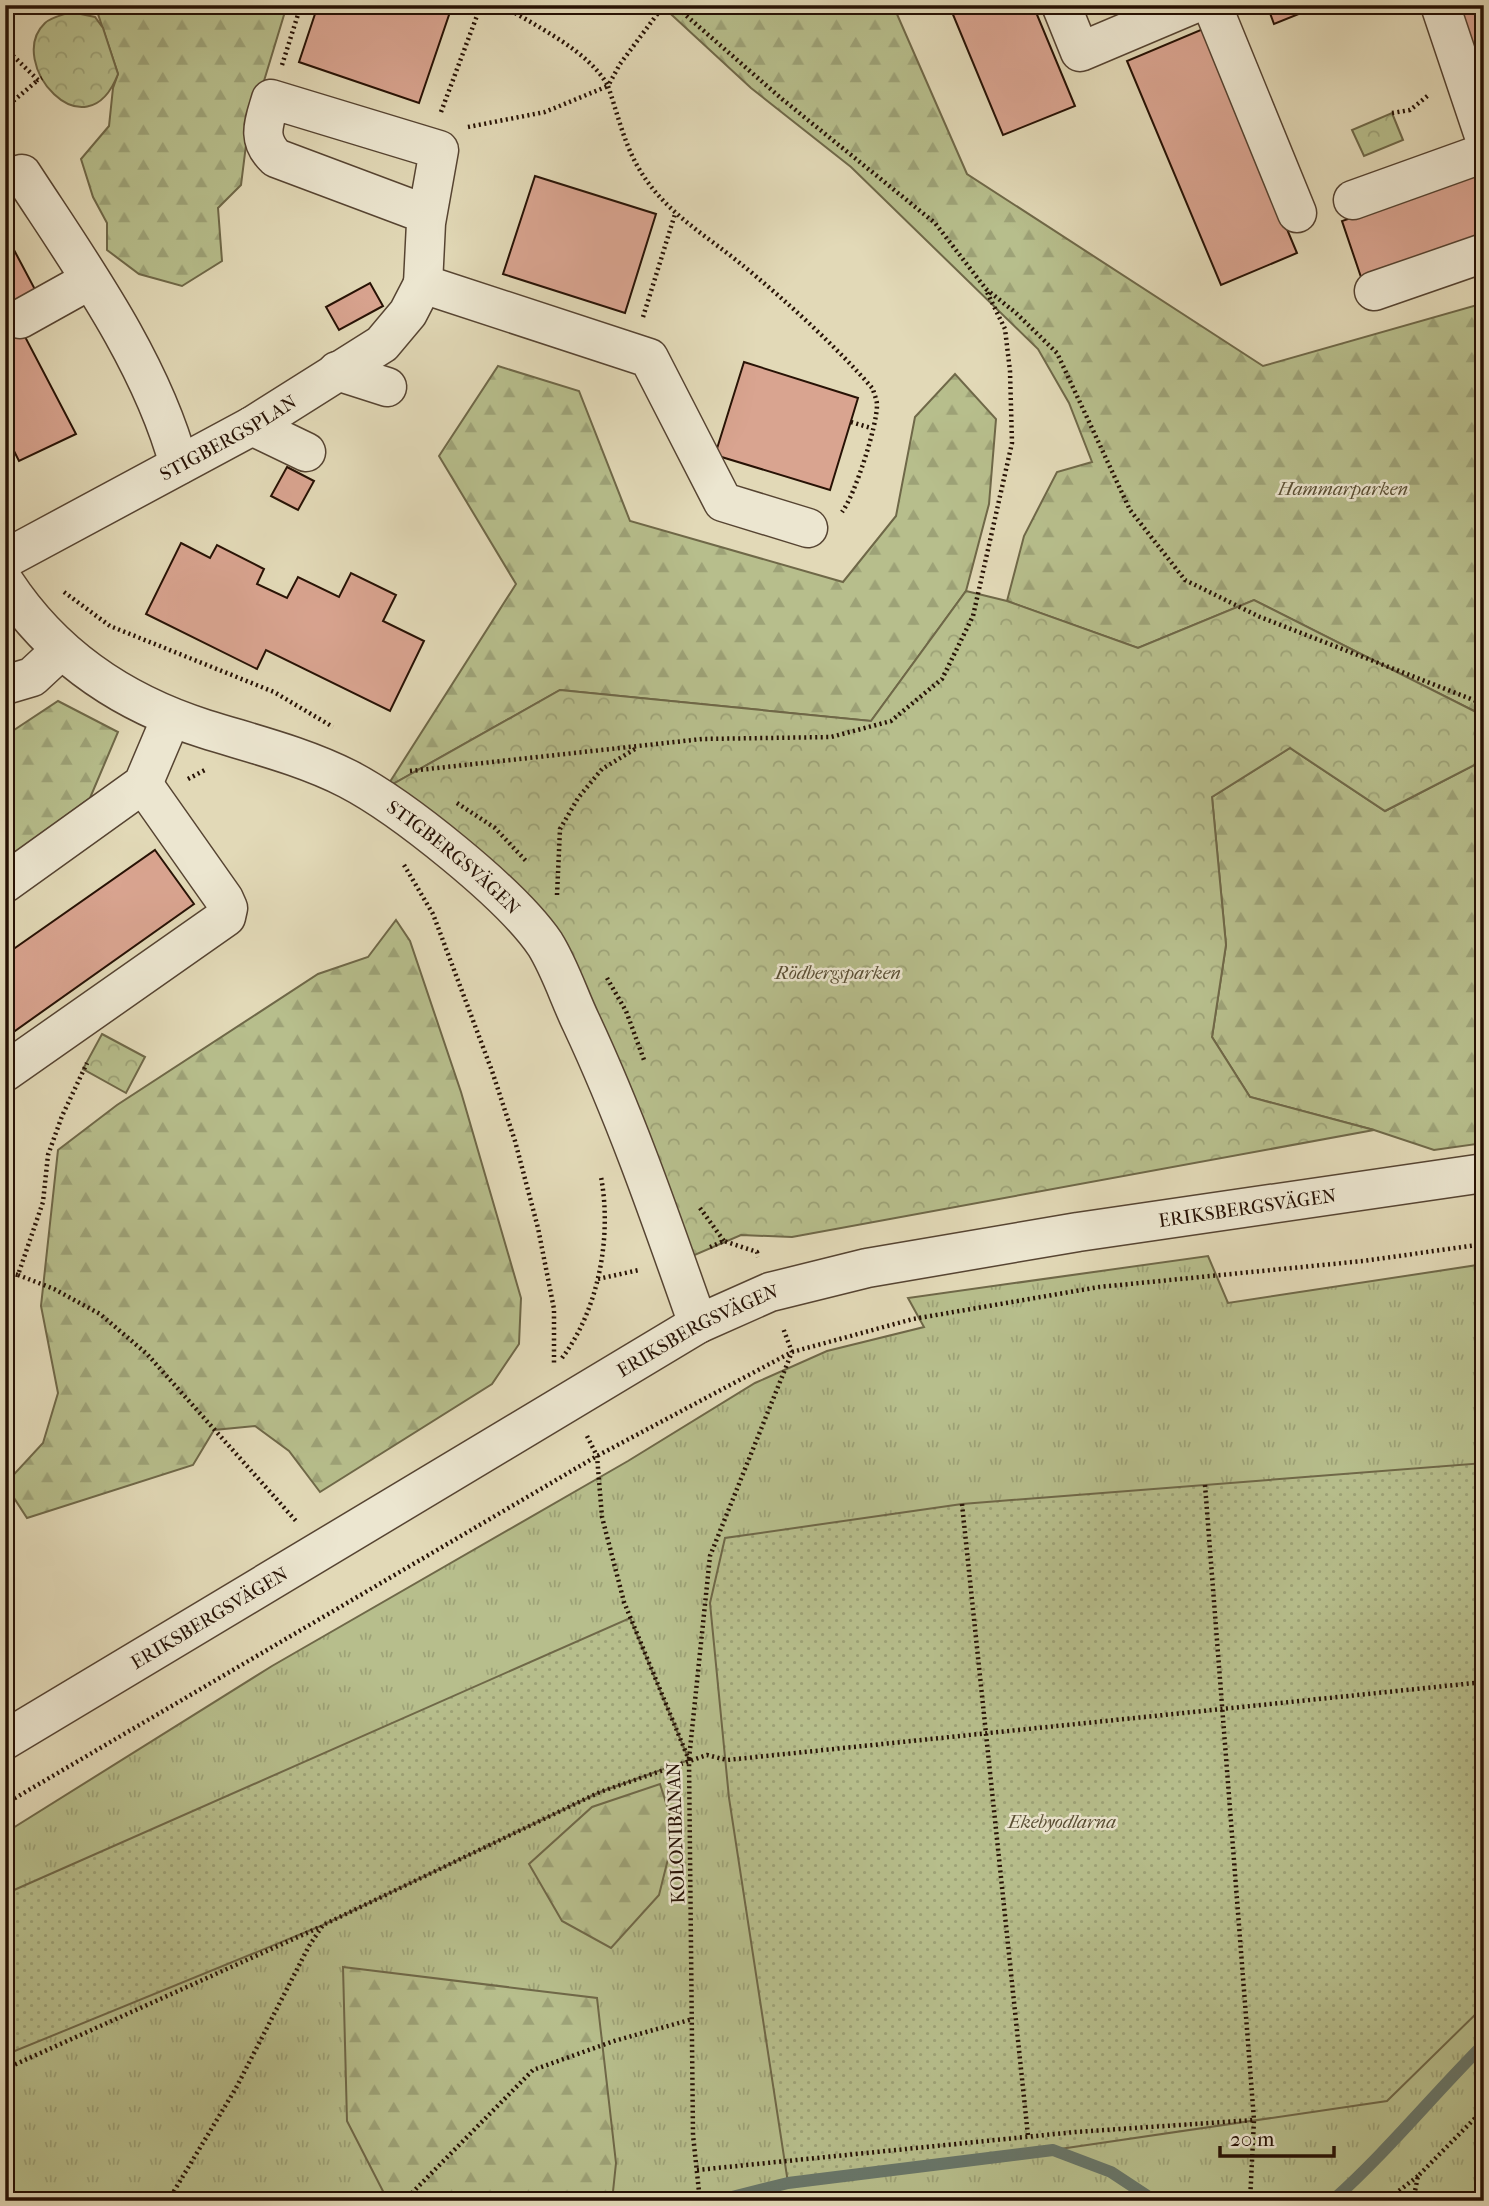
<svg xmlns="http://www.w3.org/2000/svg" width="1489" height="2206" viewBox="0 0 1489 2206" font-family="'IM FELL French Canon',serif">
	<defs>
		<pattern id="grass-tufts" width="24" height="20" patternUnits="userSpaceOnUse" patternTransform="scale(1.75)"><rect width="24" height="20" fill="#b7be8c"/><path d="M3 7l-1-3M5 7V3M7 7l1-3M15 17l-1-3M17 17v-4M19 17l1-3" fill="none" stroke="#9da277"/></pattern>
		<pattern id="forest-firs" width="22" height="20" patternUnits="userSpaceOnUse" patternTransform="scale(1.75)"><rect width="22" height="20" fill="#b7be8c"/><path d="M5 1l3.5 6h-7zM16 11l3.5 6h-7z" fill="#9da277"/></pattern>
		<pattern id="park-crowns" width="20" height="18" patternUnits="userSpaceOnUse" patternTransform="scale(1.75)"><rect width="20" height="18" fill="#b7be8c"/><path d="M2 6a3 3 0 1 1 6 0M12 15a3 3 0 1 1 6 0" fill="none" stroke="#9da277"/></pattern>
		<pattern id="garden-dots" width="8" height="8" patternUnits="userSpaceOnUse" patternTransform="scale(1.75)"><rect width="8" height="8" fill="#b7be8c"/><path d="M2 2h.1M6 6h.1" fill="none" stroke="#9da277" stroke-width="1.8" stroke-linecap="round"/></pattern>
	</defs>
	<rect width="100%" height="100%" fill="#e2d9b7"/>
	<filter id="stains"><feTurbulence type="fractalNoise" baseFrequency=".00286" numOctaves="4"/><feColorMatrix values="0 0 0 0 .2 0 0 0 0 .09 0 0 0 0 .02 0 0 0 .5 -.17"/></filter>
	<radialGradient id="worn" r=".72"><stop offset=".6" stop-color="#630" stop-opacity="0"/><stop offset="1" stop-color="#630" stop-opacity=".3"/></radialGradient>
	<path fill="url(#grass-tufts)" stroke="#6f6848" stroke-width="2" d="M 1208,1256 L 1228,1303 L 1484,1264 L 1484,2201 L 5,2201 L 5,1833 L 272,1666 L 628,1461 L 755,1383 L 827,1351 L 924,1327 L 908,1298 Z"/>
	<path fill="url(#forest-firs)" stroke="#6f6848" stroke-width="2" d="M 95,5 L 287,5 L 247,137 L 241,185 L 218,208 L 222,261 L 182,286 L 139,274 L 107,250 L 107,223 L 93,197 L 81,159 L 109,126 L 113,88 L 118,74 Z
		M 661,5 L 893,5 L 967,174 L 1263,366 L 1484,303 L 1484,716 L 1254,600 L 1138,648 L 1007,601 L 1024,536 L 1057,472 L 1092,462 L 1069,403 L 1038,349 L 851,167 L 751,88 Z
		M 498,366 L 579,391 L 630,521 L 843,582 L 896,516 L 915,417 L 955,374 L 996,419 L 989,504 L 966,591 L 871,721 L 560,690 L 386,788 L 516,584 L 439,456 Z
		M 58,701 L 118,732 L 90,798 L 5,860 L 5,736 Z
		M 1290,748 L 1385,811 L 1484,760 L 1484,1143 L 1434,1150 L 1374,1130 L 1250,1097 L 1212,1037 L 1226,945 L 1212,797 Z
		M 396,920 L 410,941 L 461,1092 L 521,1298 L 519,1344 L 492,1384 L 320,1492 L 289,1451 L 255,1426 L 214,1430 L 193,1465 L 27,1518 L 5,1484 L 43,1443 L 58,1393 L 41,1306 L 58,1150 L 117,1105 L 318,974 L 368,957 Z
		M 660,1784 L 675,1831 L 659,1895 L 611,1948 L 562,1921 L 529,1864 L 592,1807 Z
		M 343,1967 L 597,1998 L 616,2163 L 612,2201 L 388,2201 L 347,2121 Z"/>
	<path fill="url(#park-crowns)" stroke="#6f6848" stroke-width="2" d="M 71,12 L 95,17 L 103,28 L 118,74 C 86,157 4,62 45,23 C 51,17 63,15 71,12 Z
		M 1392,113 L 1403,140 L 1364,156 L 1352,130 Z
		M 966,591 L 1007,601 L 1138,648 L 1254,600 L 1484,716 L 1484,760 L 1385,811 L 1290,748 L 1212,797 L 1226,945 L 1212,1037 L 1250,1097 L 1374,1130 L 792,1237 L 741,1235 L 676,1263 L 544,944 L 386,788 L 560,690 L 871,721 Z
		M 102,1034 L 145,1057 L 126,1093 L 83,1069 Z"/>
	<path fill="url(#garden-dots)" stroke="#6f6848" stroke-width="2" d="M 1484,1463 L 1484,2006 L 1387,2101 L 1053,2150 L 788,2183 L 729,1798 L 710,1603 L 725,1538 L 962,1504 Z
		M 630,1618 L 689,1760 L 600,1792 L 323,1925 L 5,2055 L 5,1894 Z"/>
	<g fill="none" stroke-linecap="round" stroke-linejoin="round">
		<path stroke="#69776a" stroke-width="12" d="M 716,2201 L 788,2183 L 1053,2150 L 1111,2172 L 1155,2201
			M 1332,2201 C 1387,2152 1432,2096 1484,2044"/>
	</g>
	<path fill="#d9a490" stroke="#271205" stroke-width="2" d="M 318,5 L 442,5 L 451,9 L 419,103 L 299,62 Z
		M 949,5 L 1033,5 L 1075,106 L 1003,135 Z
		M 1267,5 L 1321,5 L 1274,24 Z
		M 1457,5 L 1484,5 L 1484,85 Z
		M 1203,29 L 1297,253 L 1221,285 L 1127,61 Z
		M 1484,172 L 1484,242 L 1363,283 L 1342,221 Z
		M 535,176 L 656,214 L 625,313 L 503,274 Z
		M 5,233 L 39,297 L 12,312 L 76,434 L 19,461 L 5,433 Z
		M 370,283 L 383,306 L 339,330 L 326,307 Z
		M 744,362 L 858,398 L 830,490 L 715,455 Z
		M 287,467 L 314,481 L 298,510 L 271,496 Z
		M 181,543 L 210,558 L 217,545 L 264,569 L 257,584 L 287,598 L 298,577 L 339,597 L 351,573 L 396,595 L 383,621 L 424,641 L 390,711 L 266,650 L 257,669 L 146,614 Z
		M 155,850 L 194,904 L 5,1038 L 5,955 Z"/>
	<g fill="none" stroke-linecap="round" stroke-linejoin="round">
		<defs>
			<g id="minor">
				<path d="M 1061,5 L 1080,52 L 1191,5"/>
				<path d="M 1212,5 L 1297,213"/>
				<path d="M 1440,5 L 1484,136"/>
				<path d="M 22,174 C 80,263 151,361 179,465"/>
				<path d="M 1353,200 L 1484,153"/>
				<path d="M 423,284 L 426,223 L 439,150 L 271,99 C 264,123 256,139 276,158 L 420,212 L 426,223"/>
				<path d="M 423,284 L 649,358 L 723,502 L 808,528"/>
				<path d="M 1374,291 L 1484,253"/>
				<path d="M 20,319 L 90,280"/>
				<path d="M 337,371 L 387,387"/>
				<path d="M 252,426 L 306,452"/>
				<path id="s1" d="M 5,559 L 252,426 L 382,344 L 408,313 L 423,284"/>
				<path id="s2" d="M 5,583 C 53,656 123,703 205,729 C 253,744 303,756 348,779 C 402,807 511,894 545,944 C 560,968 569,997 581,1022 C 627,1120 662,1222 698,1324"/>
				<path d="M 5,685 L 32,677 L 60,651"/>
				<path d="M 5,883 L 143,784 L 171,718"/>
				<path d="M 5,1072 L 226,917 L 228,908 L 224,899 L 143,784"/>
				<path id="s3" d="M 5,1740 L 698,1324 L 770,1292 L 867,1268 L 1078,1232 L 1484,1173"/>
			</g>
		</defs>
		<use href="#minor" stroke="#564432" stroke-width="41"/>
		<path stroke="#271205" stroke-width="4.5" stroke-dasharray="2 3.5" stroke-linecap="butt" d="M 664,5 L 620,64 L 608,86 C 617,112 624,143 638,167 C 663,211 703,233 741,264 C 783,298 838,348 873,389 C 874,394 877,400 877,405 C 877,426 855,495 842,512
			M 674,5 L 782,99 L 935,223 L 986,289 L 1016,313 L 1057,353 L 1130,510 L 1185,580 L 1260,617 L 1484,704
			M 5,48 L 38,80 L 42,78
			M 282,65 L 301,5
			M 5,108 L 38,80
			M 441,112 L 481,5
			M 1392,113 L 1410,110 L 1430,94
			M 468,127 L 545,112 L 608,86 C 589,51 537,27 502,5
			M 643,317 L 675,214
			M 851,422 L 871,428
			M 64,592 L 110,626 L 274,692 L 333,727
			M 410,771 L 702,739 L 831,737 L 891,721 L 942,679 L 973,616 L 1012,443 L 1010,371 L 1005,329 L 986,290
			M 188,779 L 205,770
			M 457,803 L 495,828 L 527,862
			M 404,865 L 433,914 L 492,1071 L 515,1141 L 538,1228 L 554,1309 L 554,1365
			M 557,895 L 560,829 L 578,798 L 602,769 L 635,749
			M 607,978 L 626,1011 L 644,1060
			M 700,1208 L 724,1241
			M 710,1247 L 724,1241 L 757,1252 L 758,1257
			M 5,1272 L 18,1275 L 43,1202 L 48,1155 L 62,1116 L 87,1063
			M 18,1275 L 54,1289 L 100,1314 L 147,1354 L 296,1521
			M 598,1279 L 639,1270
			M 562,1358 C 599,1309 612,1236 601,1177
			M 587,1436 L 597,1456 L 602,1517 L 624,1602 L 689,1760 L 693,2135 L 700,2201
			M 1205,1485 L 1254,2120 L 1250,2201
			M 962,1504 L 1028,2136
			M 689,1759 L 710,1556 L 792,1352 L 783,1328
			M 5,1804 L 597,1456 L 792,1352 L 913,1319 L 1099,1287 L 1363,1261 L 1484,1244
			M 5,2069 L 320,1927
			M 697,2170 L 1075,2132 L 1254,2120
			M 168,2201 L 236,2088 L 309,1946 L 323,1925 L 600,1792 L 707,1755 L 727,1760 L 1484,1682
			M 404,2201 L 533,2070 L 614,2041 L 693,2019
			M 1386,2201 L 1418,2176
			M 1413,2201 L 1418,2176 L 1484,2109"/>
		<use href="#minor" stroke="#ece6d0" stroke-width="38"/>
	</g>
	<g text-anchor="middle" stroke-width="5" stroke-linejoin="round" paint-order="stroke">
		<g font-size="19" fill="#271205" stroke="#ece6d0">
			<text dy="7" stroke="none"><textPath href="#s1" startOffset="254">STIGBERGSPLAN</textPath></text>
			<text dy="7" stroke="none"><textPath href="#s2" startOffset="536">STIGBERGSVÄGEN</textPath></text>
			<text dy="7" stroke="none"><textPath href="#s3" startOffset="1372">ERIKSBERGSVÄGEN</textPath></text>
			<text dy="7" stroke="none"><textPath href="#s3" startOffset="805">ERIKSBERGSVÄGEN</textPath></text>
			<text dy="7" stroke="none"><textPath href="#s3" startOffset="238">ERIKSBERGSVÄGEN</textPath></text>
			<text transform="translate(675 1833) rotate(-92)" y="7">KOLONIBANAN</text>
		</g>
		<g font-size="19" font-style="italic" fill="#594e34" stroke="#ece6d0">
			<text x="1343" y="495">Hammarparken</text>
			<text x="838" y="979">Rödbergsparken</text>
			<text x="1062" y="1828">Ekebyodlarna</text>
		</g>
	</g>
	<rect width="1489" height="2206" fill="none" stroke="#e2d9b7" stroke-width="28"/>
	<rect x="7" y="7" width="1475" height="2192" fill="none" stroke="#271205" stroke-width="3.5"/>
	<rect x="14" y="14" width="1461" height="2178" fill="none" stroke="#271205" stroke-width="2"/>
	<path d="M1220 2146v10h114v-10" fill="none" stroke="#271205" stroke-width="3.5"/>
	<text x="1230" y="2146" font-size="21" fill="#271205" stroke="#ece6d0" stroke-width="5" paint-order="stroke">20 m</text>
	<rect width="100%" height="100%" filter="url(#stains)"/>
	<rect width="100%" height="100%" fill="url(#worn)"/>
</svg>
